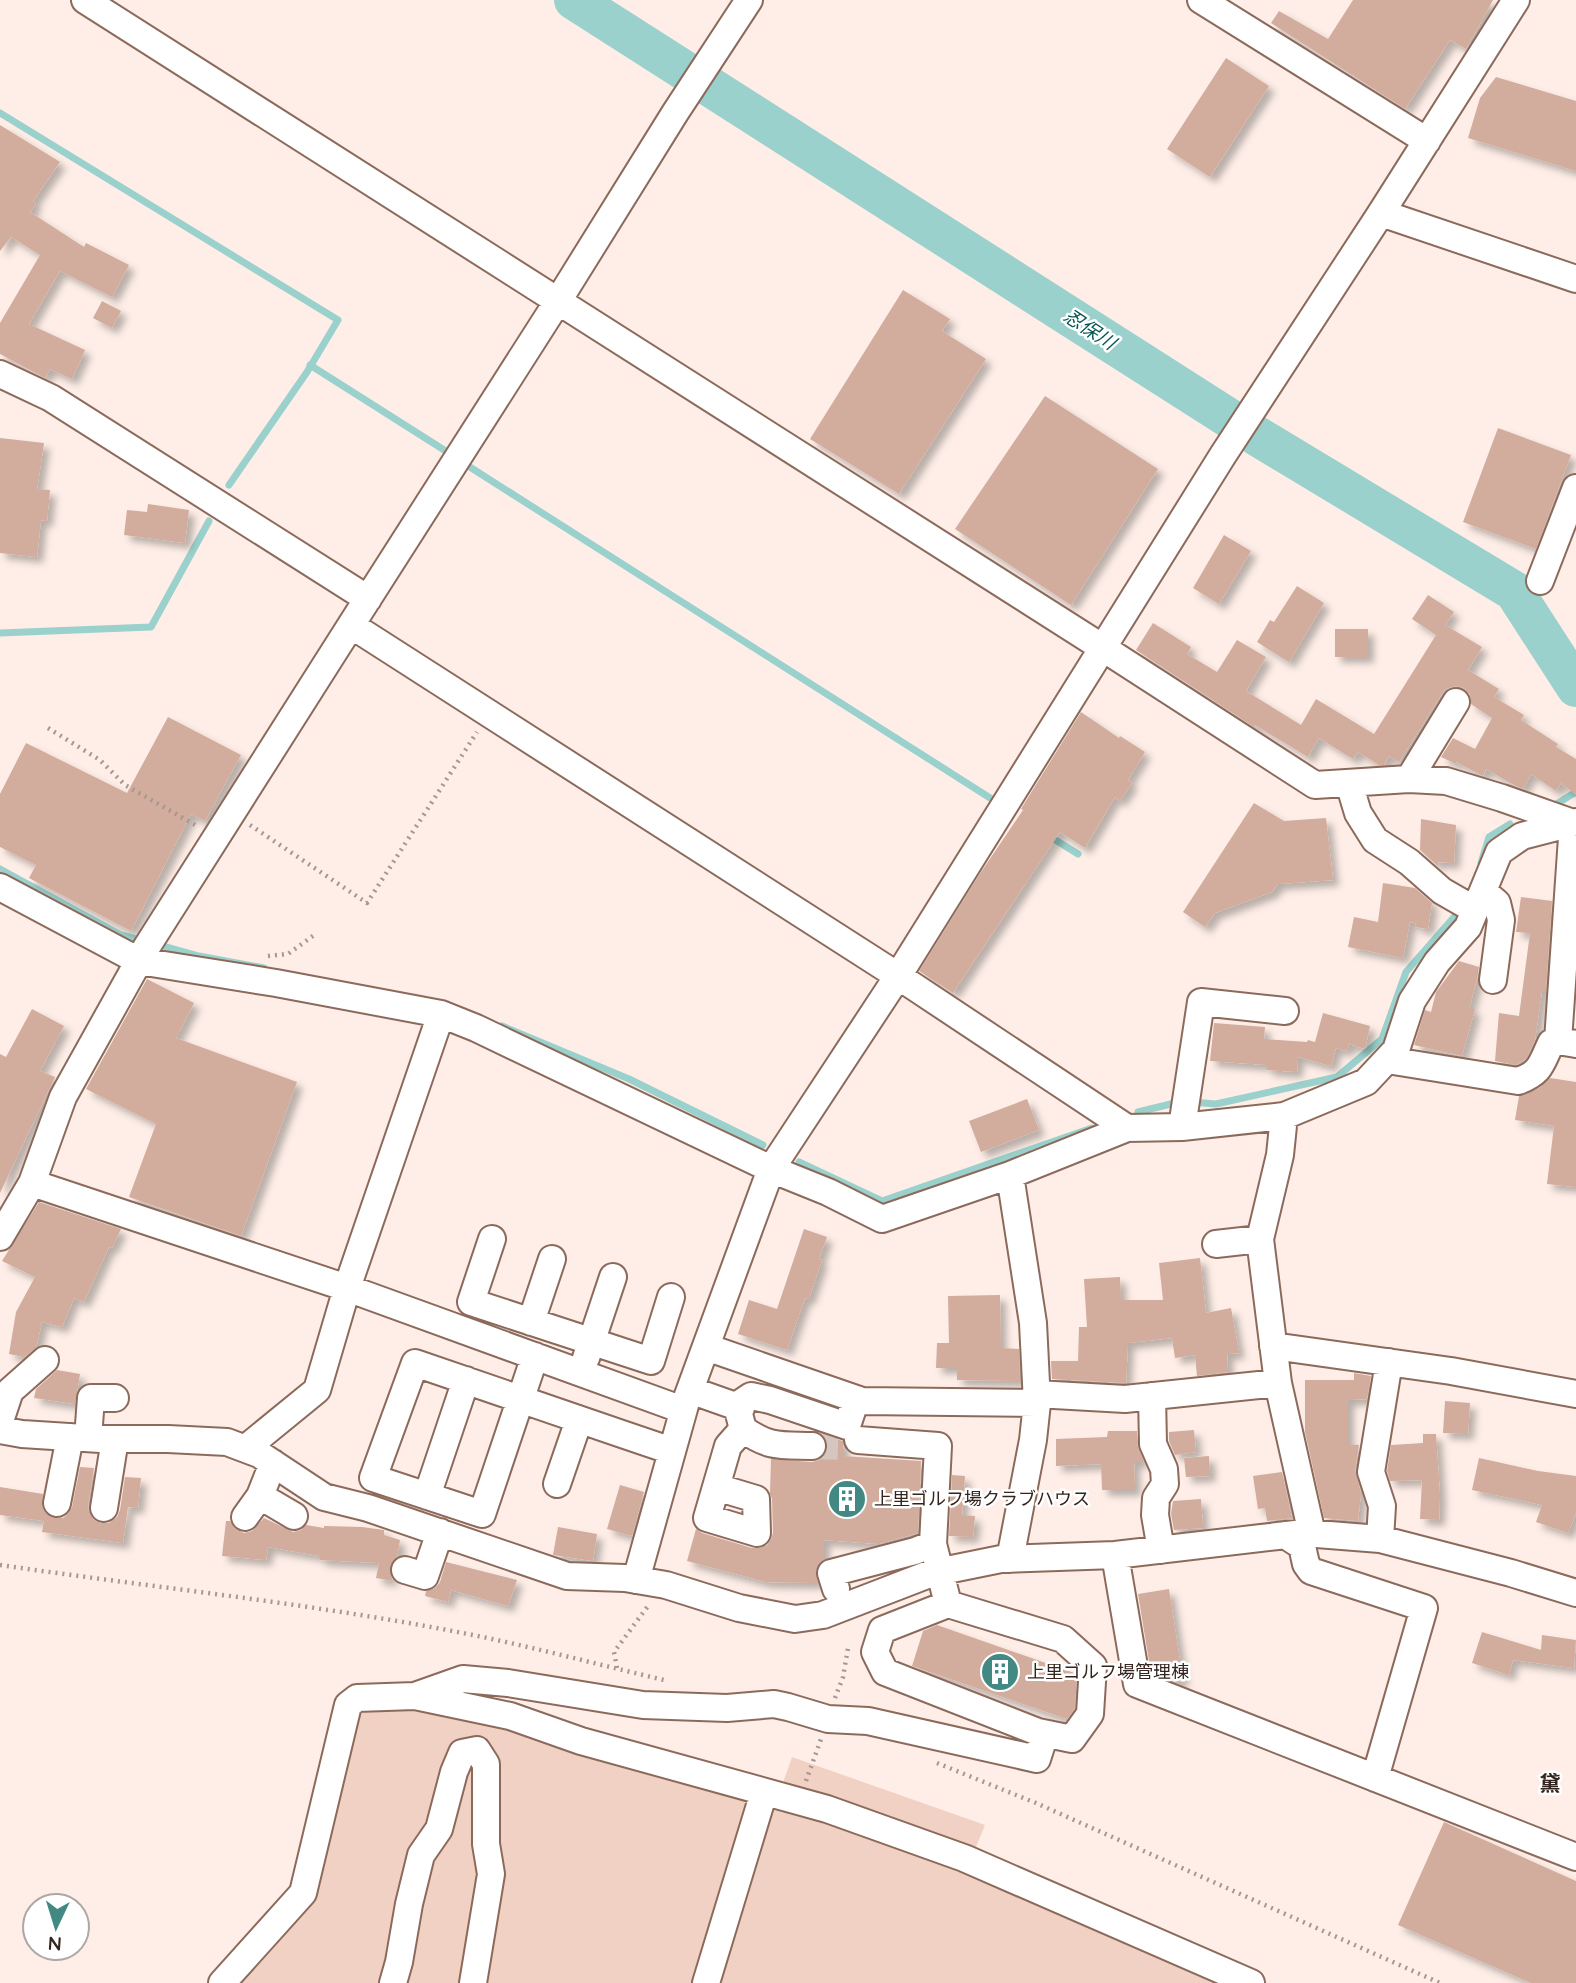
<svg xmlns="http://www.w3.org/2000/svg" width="1576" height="1983" viewBox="0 0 1576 1983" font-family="Quicksand,'Noto Sans JP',sans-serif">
	<defs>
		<filter id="shadow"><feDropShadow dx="6" dy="6" stdDeviation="3.5" flood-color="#0004"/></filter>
	</defs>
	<rect width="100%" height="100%" fill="#feeee7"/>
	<path fill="#f1d1c3" d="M 413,1706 L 505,1724 L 777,1800 L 792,1757 L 985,1825 L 967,1869 L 1233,1983 L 240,1983 L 309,1899 L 356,1707 Z"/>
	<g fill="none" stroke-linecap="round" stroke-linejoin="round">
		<path stroke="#9ad1cc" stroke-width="7" d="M 0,113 L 338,320 L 307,372 L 229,485
			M 310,365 L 452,455
			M 462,462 L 998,803
			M 0,633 L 151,627 L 209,521
			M 1550,808 L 1576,792
			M 1049,836 L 1078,854
			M 1481,863 L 1489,837 L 1510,824
			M 0,869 L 121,935 L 144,941
			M 156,944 L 199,956 L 264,968
			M 502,1026 L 629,1079 L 763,1145
			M 1191,1102 L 1216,1104 L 1337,1077 L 1382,1039 L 1406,972 L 1461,909
			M 1138,1112 L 1179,1102
			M 799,1162 L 882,1201 L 1092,1128"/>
		<path stroke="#9ad1cc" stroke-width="40" d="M 574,0 L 1257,436 L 1514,591 L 1576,687"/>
	</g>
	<path fill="#d2ac9c" filter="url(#shadow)" d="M 1353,0 L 1493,0 L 1466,49 L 1450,40 L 1405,109 L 1271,23 L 1279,11 L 1328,39 Z
		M 1226,58 L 1269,86 L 1210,177 L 1167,149 Z
		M 1496,77 L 1576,101 L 1576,171 L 1468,138 L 1480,98 Z
		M 0,125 L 60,162 L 33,201 L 36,204 L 30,212 L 84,247 L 86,243 L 129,265 L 112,297 L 60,271 L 29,324 L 85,350 L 72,379 L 50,369 L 45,378 L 0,354 L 0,323 L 40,255 L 11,237 L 0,251 Z
		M 903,290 L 950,319 L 942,331 L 986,359 L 899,494 L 810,439 Z
		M 102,301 L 121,311 L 112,328 L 93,318 Z
		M 1045,396 L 1158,469 L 1071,605 L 955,529 Z
		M 1498,428 L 1571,455 L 1536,549 L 1463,522 Z
		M 0,438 L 44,443 L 37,489 L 50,490 L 47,521 L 41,520 L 37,557 L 0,553 Z
		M 148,504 L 189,510 L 185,543 L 124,535 L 127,510 L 147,512 Z
		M 1224,535 L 1251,551 L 1219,604 L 1193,588 Z
		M 1297,586 L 1324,603 L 1289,662 L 1257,642 L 1270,620 L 1274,622 Z
		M 1428,595 L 1454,612 L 1445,625 L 1482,647 L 1468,670 L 1499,689 L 1494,697 L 1524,715 L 1521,720 L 1558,744 L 1556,747 L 1576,759 L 1576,795 L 1561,783 L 1556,791 L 1531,774 L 1523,789 L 1514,785 L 1486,769 L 1483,776 L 1456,762 L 1456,764 L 1441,757 L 1453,738 L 1475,749 L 1492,718 L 1471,704 L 1470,695 L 1464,688 L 1456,686 L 1445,689 L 1399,762 L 1389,756 L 1384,765 L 1379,765 L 1358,752 L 1353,759 L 1319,738 L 1308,757 L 1255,725 L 1254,727 L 1136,650 L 1153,623 L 1191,647 L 1187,654 L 1217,672 L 1237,640 L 1266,657 L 1246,691 L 1301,725 L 1316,699 L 1374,734 L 1436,635 L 1412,619 Z
		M 1335,629 L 1368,629 L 1368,657 L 1335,657 Z
		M 1081,712 L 1119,738 L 1120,736 L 1145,752 L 1128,780 L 1132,783 L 1120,801 L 1115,797 L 1085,848 L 1060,832 L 953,993 L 919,971 L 979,875 L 1023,810 L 1021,809 L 1024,804 Z
		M 168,717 L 241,755 L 205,821 L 191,814 L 131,931 L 29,878 L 36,865 L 0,847 L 0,794 L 26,743 L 127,793 Z
		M 1254,803 L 1284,821 L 1326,818 L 1333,880 L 1278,884 L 1272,892 L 1215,913 L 1205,927 L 1183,912 Z
		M 1421,819 L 1456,825 L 1454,863 L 1438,862 L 1438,866 L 1420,850 Z
		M 1383,883 L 1415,888 L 1432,903 L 1428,929 L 1415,927 L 1416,923 L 1410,922 L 1403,958 L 1348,947 L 1354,917 L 1378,922 Z
		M 1521,897 L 1552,901 L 1546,991 L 1542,991 L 1535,1040 L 1527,1058 L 1516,1065 L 1495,1061 L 1499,1013 L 1519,1016 L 1530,933 L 1516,932 Z
		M 1459,961 L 1479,967 L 1477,979 L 1469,1009 L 1475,1009 L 1462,1056 L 1414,1045 L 1425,1010 L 1431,1012 L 1436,992 Z
		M 147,979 L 194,1003 L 176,1038 L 297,1082 L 241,1236 L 129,1197 L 156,1124 L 86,1089 Z
		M 32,1009 L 64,1026 L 40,1071 L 55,1077 L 0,1193 L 0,1054 L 6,1057 Z
		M 1323,1013 L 1370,1026 L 1365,1049 L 1349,1044 L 1347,1051 L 1336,1048 L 1331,1066 L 1298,1057 L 1297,1072 L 1267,1070 L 1267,1065 L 1210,1061 L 1214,1023 L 1265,1027 L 1264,1039 L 1307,1042 L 1308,1040 L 1315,1042 Z
		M 1550,1078 L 1576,1082 L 1576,1187 L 1547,1184 L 1554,1126 L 1515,1120 L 1519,1096 L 1539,1088 Z
		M 1027,1099 L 1039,1130 L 981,1152 L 969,1121 Z
		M 39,1202 L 121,1229 L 112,1248 L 109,1247 L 84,1302 L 74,1298 L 62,1327 L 42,1322 L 36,1348 L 24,1357 L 9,1354 L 16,1312 L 35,1277 L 2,1261 Z
		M 804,1229 L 827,1237 L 819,1259 L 822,1260 L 809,1299 L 805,1298 L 787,1350 L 738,1334 L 749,1300 L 777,1309 Z
		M 1200,1258 L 1206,1313 L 1231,1308 L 1239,1353 L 1227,1354 L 1228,1372 L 1197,1376 L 1195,1355 L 1175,1358 L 1172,1338 L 1128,1343 L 1126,1383 L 1052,1379 L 1051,1361 L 1078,1361 L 1079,1327 L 1087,1327 L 1084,1279 L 1120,1277 L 1121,1300 L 1163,1300 L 1159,1263 Z
		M 1000,1295 L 1001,1348 L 1019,1349 L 1020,1381 L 957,1380 L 957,1368 L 936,1368 L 937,1343 L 949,1343 L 948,1296 Z
		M 57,1370 L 80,1374 L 75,1404 L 34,1398 L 36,1389 Z
		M 1354,1373 L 1371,1376 L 1367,1399 L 1348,1400 L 1348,1444 L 1359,1445 L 1355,1470 L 1361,1493 L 1358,1521 L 1324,1518 L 1305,1432 L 1305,1380 L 1354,1380 Z
		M 1445,1401 L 1470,1403 L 1468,1434 L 1443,1433 Z
		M 1194,1430 L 1196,1452 L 1175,1455 L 1169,1441 L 1169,1432 Z
		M 1108,1431 L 1137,1431 L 1137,1445 L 1144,1462 L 1134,1462 L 1135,1490 L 1102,1490 L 1101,1464 L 1056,1466 L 1056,1439 L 1107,1437 Z
		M 1423,1434 L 1436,1434 L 1440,1496 L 1439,1520 L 1420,1519 L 1422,1480 L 1390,1481 L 1387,1471 L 1391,1445 L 1423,1443 Z
		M 823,1435 L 843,1441 L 843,1456 L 921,1461 L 918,1533 L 879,1544 L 824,1540 L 824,1560 L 819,1563 L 816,1570 L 818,1583 L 766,1582 L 687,1561 L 696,1529 L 702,1533 L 752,1548 L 760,1548 L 767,1545 L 771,1539 L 773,1533 L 772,1499 L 770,1493 L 771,1459 L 812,1462 L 819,1460 L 825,1455 L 828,1447 L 826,1439 Z
		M 1209,1456 L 1210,1476 L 1186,1477 L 1184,1458 Z
		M 1479,1458 L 1538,1471 L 1576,1476 L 1576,1513 L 1568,1533 L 1536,1522 L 1542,1505 L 1472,1490 Z
		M 80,1467 L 94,1468 L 88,1506 L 89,1513 L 94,1520 L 101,1523 L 109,1523 L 117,1517 L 120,1510 L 125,1477 L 141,1478 L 138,1508 L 128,1507 L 123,1543 L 42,1532 L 44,1521 L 0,1515 L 0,1487 L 43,1494 L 42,1507 L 46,1514 L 55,1518 L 63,1518 L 68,1514 L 72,1507 Z
		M 1282,1472 L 1292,1518 L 1267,1521 L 1265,1508 L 1258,1509 L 1253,1476 Z
		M 952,1475 L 965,1476 L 962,1515 L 975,1516 L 973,1537 L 949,1536 Z
		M 620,1485 L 644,1492 L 632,1536 L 607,1529 Z
		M 1201,1499 L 1203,1528 L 1174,1530 L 1171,1514 L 1173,1501 Z
		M 264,1518 L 293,1532 L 301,1530 L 306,1525 L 324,1528 L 324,1526 L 362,1527 L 384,1530 L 384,1535 L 400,1540 L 397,1557 L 390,1566 L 390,1574 L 393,1581 L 376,1578 L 379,1563 L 320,1560 L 320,1556 L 268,1547 L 266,1560 L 222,1556 L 226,1521 L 230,1521 L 235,1529 L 244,1533 L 252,1531 Z
		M 558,1527 L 597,1534 L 593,1561 L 553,1555 Z
		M 446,1562 L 517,1580 L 508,1606 L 451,1590 L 448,1602 L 425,1596 L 426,1591 L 435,1588 L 440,1582 Z
		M 1169,1589 L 1183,1681 L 1176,1682 L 1151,1673 L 1138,1594 Z
		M 937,1625 L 1077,1674 L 1075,1708 L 1067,1719 L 912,1666 L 923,1631 Z
		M 1482,1632 L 1541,1650 L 1542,1635 L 1576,1640 L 1574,1668 L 1513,1660 L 1509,1675 L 1472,1663 Z
		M 1444,1822 L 1576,1881 L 1576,1983 L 1531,1983 L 1398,1925 Z"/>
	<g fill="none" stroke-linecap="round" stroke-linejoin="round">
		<path stroke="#d5c6bf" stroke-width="26" stroke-dasharray="26 13" stroke-linecap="butt" d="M 812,1446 L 843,1447"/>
		<defs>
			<path id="minor" d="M 85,0 L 1103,648 L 1315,785 L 1409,779 L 1446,781 L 1502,798 L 1573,823
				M 1201,0 L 1427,141
				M 1381,213 L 1576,279
				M 0,374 L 51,398 L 368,599
				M 1540,581 L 1576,488
				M 351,625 L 898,976 L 1127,1128
				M 1409,779 L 1456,702
				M 1349,783 L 1358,813 L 1375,840 L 1409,862 L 1442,891 L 1475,910
				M 0,887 L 139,961 L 276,983 L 441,1014 L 476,1028 L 771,1169 L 828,1192 L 882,1219 L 1010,1175 L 1127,1128 L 1182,1127 L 1284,1116 L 1366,1082 L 1396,1050 L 1412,1001 L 1437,962 L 1468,927 L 1499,852 L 1522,836 L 1576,822
				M 1484,892 L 1497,903 L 1501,920 L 1493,980
				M 1558,1041 L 1573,823
				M 1387,1060 L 1518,1081 C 1541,1073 1541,1064 1551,1043 L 1558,1041 L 1576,1044
				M 1284,1116 L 1280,1155 L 1260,1239 L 1278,1383 L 1312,1534
				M 1182,1127 L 1201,1002 L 1285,1011
				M 32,1183 L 347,1288 L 683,1410
				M 0,1237 L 32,1183 L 63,1097 L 146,948 L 351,625 L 558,301 L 675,113 L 749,0
				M 492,1239 L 471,1302 L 651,1361 L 671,1297
				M 1216,1244 L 1260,1239
				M 531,1322 L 552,1259
				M 1273,1346 L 1451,1371 L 1576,1394
				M 706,1347 L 862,1401 L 1037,1403
				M 535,1356 L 482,1514 L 373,1478 L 415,1363 C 500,1392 586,1422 672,1451
				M 586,1358 L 613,1277
				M 690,1390 L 741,1408
				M 1036,1394 L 1125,1399 L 1278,1383
				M 1152,1396 L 1153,1444 L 1164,1469 L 1165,1484 L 1156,1498 L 1155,1515 L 1161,1550
				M 0,1421 L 10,1391 L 45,1360
				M 0,1430 L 22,1434 L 100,1439 L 168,1439 L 227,1442 L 259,1454 L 324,1497 L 368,1508 L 567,1576 L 625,1578 L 666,1585 L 739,1608 L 795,1619 L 823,1615 L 932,1573 L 1001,1559 L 1115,1555 L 1304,1533 L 1380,1539 L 1511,1573 L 1576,1593
				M 88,1438 L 91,1398 L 115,1398
				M 858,1440 L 938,1446 L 933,1544 L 948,1604 L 882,1630 L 875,1652 L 885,1672 L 1038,1732 L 1072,1739 L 1090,1714 L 1093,1666 L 1063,1639 L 948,1604
				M 812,1446 C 781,1445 769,1448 743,1429 L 739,1414 L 742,1402 L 751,1396 L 770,1400 L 847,1426 L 856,1399
				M 246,1448 L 317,1390 L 347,1288 L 441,1014
				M 557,1484 L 579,1420
				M 716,1487 L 756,1499 L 757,1533 L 707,1518 L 728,1446 L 743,1429
				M 260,1496 L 294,1516
				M 427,1496 L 466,1380
				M 57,1503 L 70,1437
				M 104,1508 L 115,1439
				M 245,1517 L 260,1496 L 273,1463
				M 1285,1535 L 1302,1546 L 1306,1564 L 1311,1571 L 1424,1608 L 1375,1778
				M 1380,1539 L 1382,1506 L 1371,1472 L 1389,1362
				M 1115,1555 L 1137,1684 L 1576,1857
				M 1010,1559 L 1033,1440 L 1037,1403 L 1033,1323 L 1010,1175
				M 405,1570 L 425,1576 L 440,1532
				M 636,1580 L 687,1398 L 771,1169 L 898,976 L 1223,455 L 1381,213 L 1516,0
				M 836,1589 L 831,1573 L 915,1551 L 933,1544
				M 415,1696 L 510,1716 L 581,1741 L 827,1809 L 964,1858 L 1251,1983
				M 222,1983 L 303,1893 L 348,1705 L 357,1698 L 415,1696 L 463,1679 L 508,1683 L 643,1705 L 727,1708 L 774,1704 L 788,1707 L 828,1719 L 868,1721 L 1037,1759 L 1045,1734
				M 393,1983 L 399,1962 L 409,1904 L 421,1855 L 439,1829 L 454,1772 L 462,1753 L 477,1750 L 486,1764 L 486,1844 L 491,1874 L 473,1983
				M 706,1983 L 764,1792"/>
		</defs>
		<use href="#minor" stroke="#8c6a5b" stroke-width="30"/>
		<path stroke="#a69790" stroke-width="4.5" stroke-dasharray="2 5" stroke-linecap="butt" d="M 48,728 L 100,760 L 125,785 L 197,826
			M 250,825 L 367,903 L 477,732
			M 268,956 L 288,954 L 317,933
			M 0,1565 C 158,1588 317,1604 473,1635 C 537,1648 600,1665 664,1680
			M 617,1668 L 614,1652 L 648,1606
			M 835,1698 L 843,1677 L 848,1648
			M 937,1763 L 1036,1803 L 1440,1983
			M 806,1781 L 821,1739"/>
		<use href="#minor" stroke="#fff" stroke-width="26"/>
	</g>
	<defs>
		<symbol id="building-disc" viewBox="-11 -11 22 22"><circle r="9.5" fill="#428984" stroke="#fff"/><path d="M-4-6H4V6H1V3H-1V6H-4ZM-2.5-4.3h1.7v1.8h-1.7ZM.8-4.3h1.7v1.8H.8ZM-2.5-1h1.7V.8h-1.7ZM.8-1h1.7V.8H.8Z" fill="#fff"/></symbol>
	</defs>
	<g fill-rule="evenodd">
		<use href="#building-disc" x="825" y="1477" width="44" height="44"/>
		<use href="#building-disc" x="978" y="1650" width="44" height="44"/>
	</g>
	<g text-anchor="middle" stroke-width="5" stroke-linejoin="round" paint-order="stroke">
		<g font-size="18" fill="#33241e" stroke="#fff" text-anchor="start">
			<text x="874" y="1505">上里ゴルフ場クラブハウス</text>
			<text x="1027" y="1678">上里ゴルフ場管理棟</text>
		</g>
		<g font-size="19" font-style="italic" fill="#065754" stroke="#fff">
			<text transform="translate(1090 329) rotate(33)" y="7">忍保川</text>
		</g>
		<g font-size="21" font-weight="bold" fill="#33241e" stroke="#fff">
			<text x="1550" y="1791">黛</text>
		</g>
	</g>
	<g transform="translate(56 1927) rotate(184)"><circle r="33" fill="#ffffff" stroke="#ada7a5" stroke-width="2"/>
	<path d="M0-5L12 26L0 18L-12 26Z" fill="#428984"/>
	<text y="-10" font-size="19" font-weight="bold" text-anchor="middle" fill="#33241e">N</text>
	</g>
</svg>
